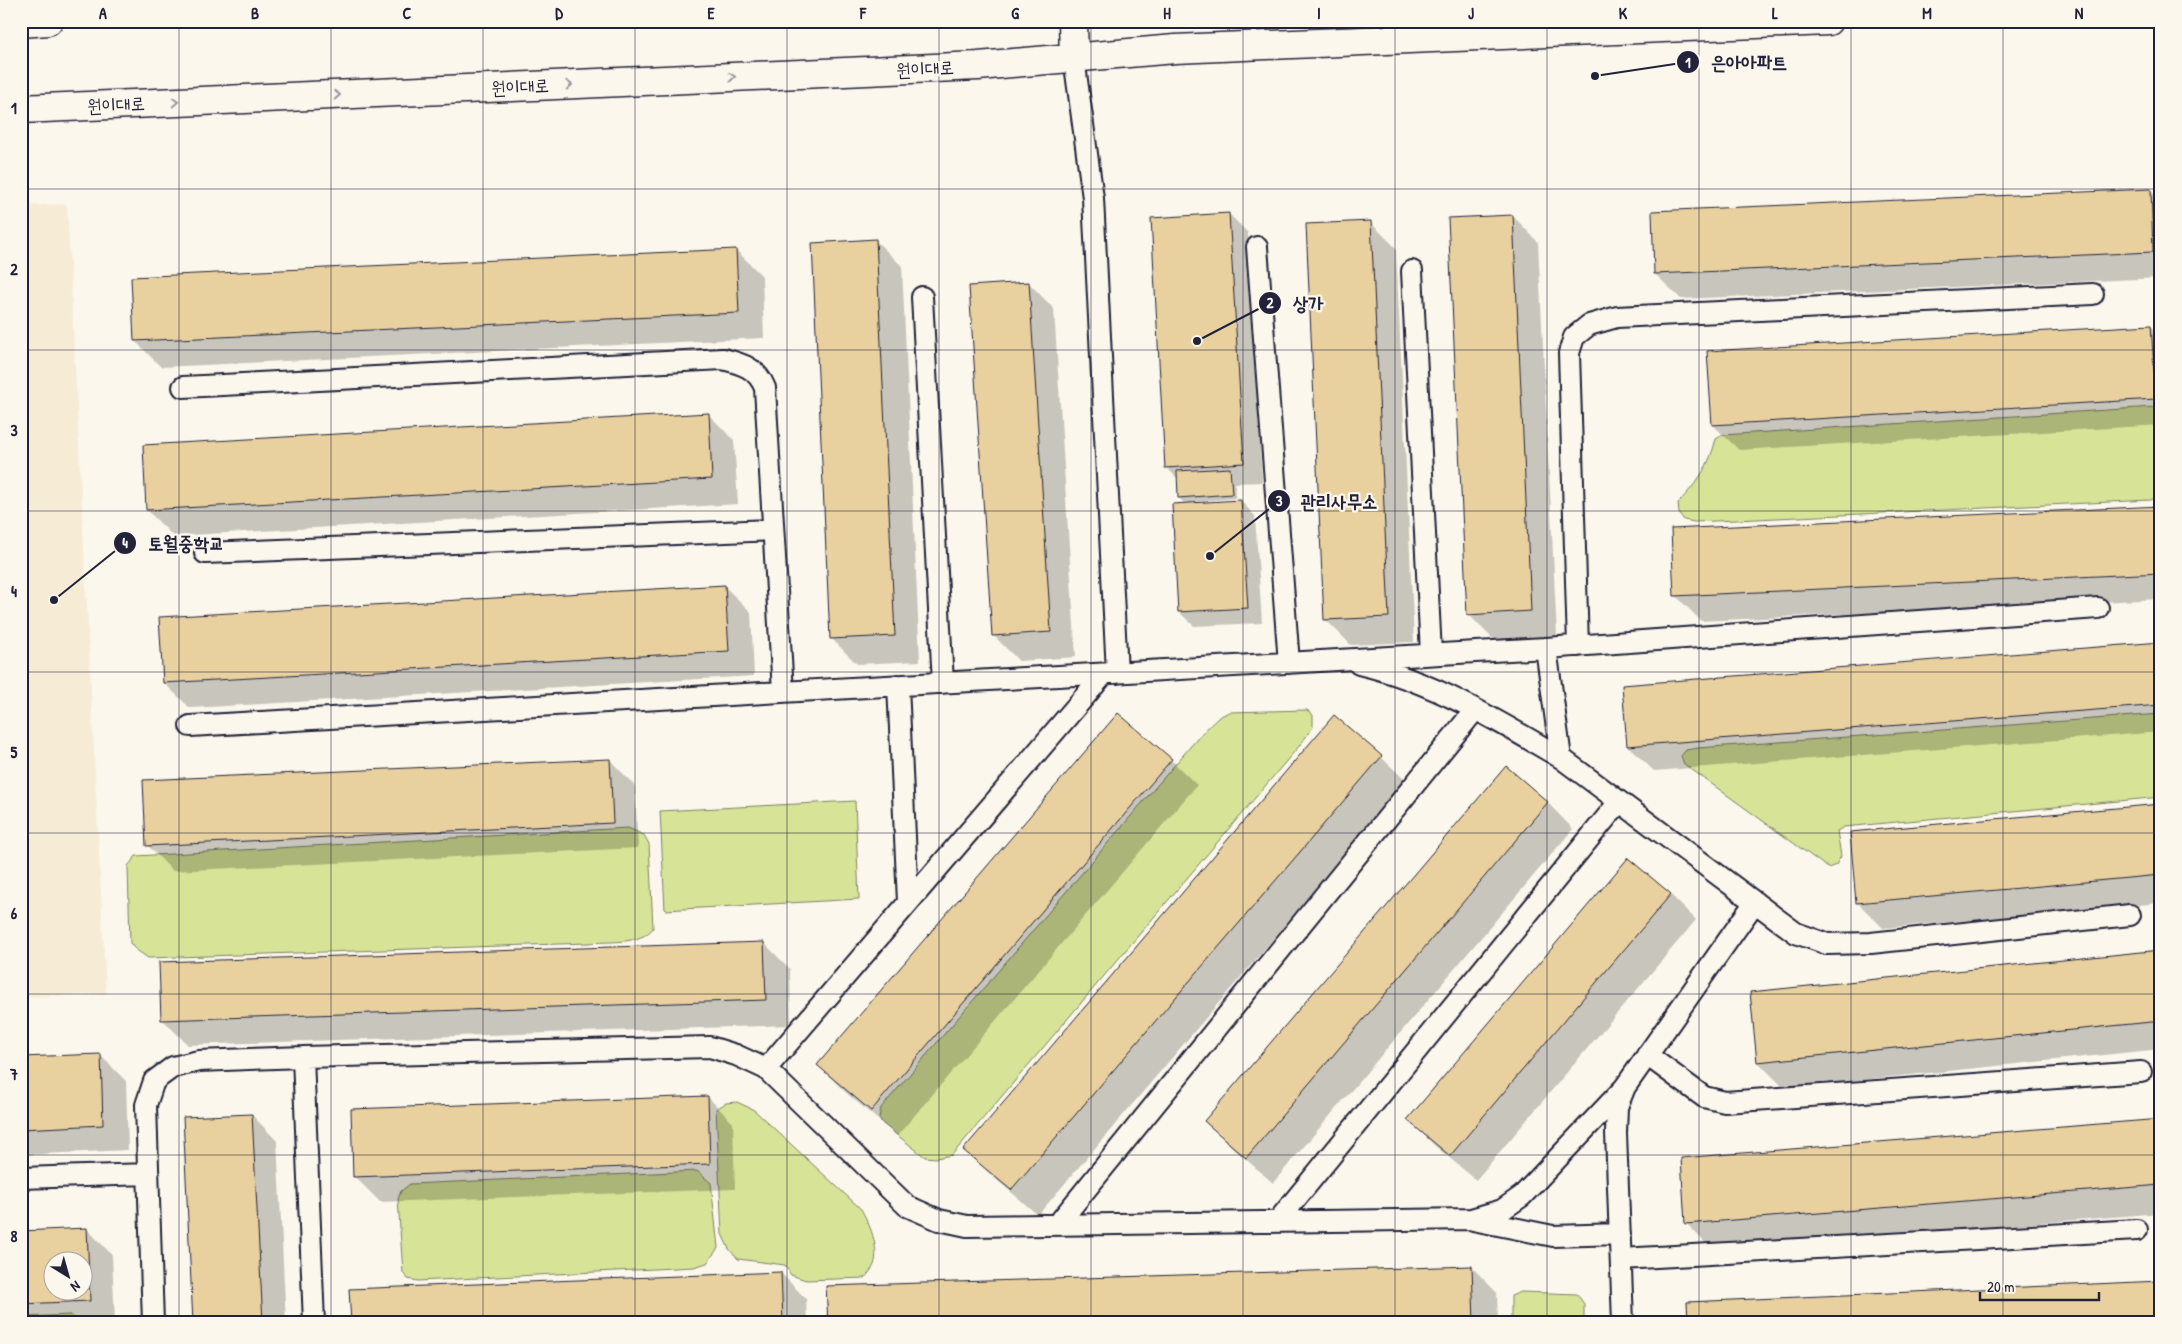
<svg xmlns="http://www.w3.org/2000/svg" width="2182" height="1344" viewBox="0 0 2182 1344" font-family="'Patrick Hand','Poor Story',sans-serif">
	<rect width="100%" height="100%" fill="#fbf7ec"/>
	<filter id="ink" filterUnits="userSpaceOnUse"><feTurbulence type="fractalNoise" baseFrequency=".02" numOctaves="2"/><feDisplacementMap in="SourceGraphic" scale="10" xChannelSelector="R" yChannelSelector="G"/><feConvolveMatrix kernelMatrix="1 2 1 2 8 2 1 2 1" color-interpolation-filters="sRGB"/></filter>
	<g filter="url(#ink)">
		<path fill="#f6ecd5" d="M 67,204 L 106,994 L 21,997 L 21,206 Z"/>
		<path fill="#d7e396" stroke="#7c8268" d="M 2154,407 L 2161,410 L 2161,494 L 2151,500 L 1694,522 L 1684,520 L 1679,513 L 1678,503 C 1697,483 1709,467 1716,439 L 1722,435 Z
			M 1307,710 L 1313,715 L 1313,727 L 1300,745 L 952,1155 L 936,1158 L 925,1157 L 883,1124 L 879,1118 L 881,1108 L 1202,733 L 1219,717 L 1229,712 Z
			M 2161,714 L 2161,797 L 1844,827 L 1837,831 L 1841,856 L 1836,865 L 1828,868 L 1684,764 L 1681,756 L 1686,750 L 1698,748 Z
			M 855,801 L 859,899 L 665,910 L 660,811 Z
			M 628,828 L 644,835 L 649,844 L 653,928 C 641,945 608,941 588,943 L 148,958 L 135,949 L 130,943 L 128,866 L 136,856 Z
			M 737,1102 L 754,1110 L 861,1209 C 869,1223 880,1247 874,1265 C 872,1269 868,1274 865,1278 L 806,1280 L 791,1275 L 785,1265 L 738,1259 L 729,1249 L 722,1234 L 716,1109 L 726,1103 Z
			M 697,1171 L 711,1183 L 718,1248 L 707,1263 L 694,1267 L 418,1281 L 408,1279 L 403,1273 L 398,1199 L 401,1191 L 410,1184 Z
			M 1521,1292 L 1577,1294 L 1584,1304 L 1584,1323 L 1511,1323 L 1511,1296 Z
			M 71,1315 L 80,1323 L 21,1323 L 21,1317 Z"/>
		<path fill="#0003" fill-rule="evenodd" d="M 2150,190 L 2161,200 L 2161,278 L 1681,299 L 1655,274 Z
			M 1229,214 L 1248,233 L 1262,482 L 1235,483 L 1236,498 L 1192,502 L 1192,504 L 1241,501 L 1255,516 L 1262,623 L 1194,626 L 1179,612 L 1186,505 L 1179,498 L 1178,479 L 1167,468 Z
			M 1513,216 L 1538,242 L 1557,637 L 1494,640 L 1468,614 Z
			M 1370,222 L 1396,248 L 1414,642 L 1351,645 L 1326,620 Z
			M 876,241 L 902,266 L 920,661 L 857,664 L 831,638 Z
			M 736,250 L 762,276 L 764,338 L 161,367 L 135,341 Z
			M 1029,283 L 1054,309 L 1076,657 L 1019,661 L 993,635 Z
			M 2151,326 L 2161,336 L 2161,425 L 1739,450 L 1713,425 Z
			M 708,414 L 734,440 L 738,504 L 173,536 L 147,510 Z
			M 2161,507 L 2161,599 L 1701,621 L 1675,595 Z
			M 725,587 L 751,612 L 754,676 L 190,708 L 164,683 Z
			M 2161,643 L 2161,732 L 1654,771 L 1628,746 Z
			M 1381,757 L 1407,782 L 1038,1215 L 991,1175 L 965,1149 Z
			M 610,760 L 635,786 L 638,848 L 173,871 L 147,845 Z
			M 1171,760 L 1197,785 L 897,1136 L 844,1091 L 818,1065 Z
			M 1506,768 L 1548,803 L 1573,829 L 1273,1183 L 1232,1147 L 1206,1121 Z
			M 2161,805 L 2161,903 L 1883,928 L 1857,902 Z
			M 1670,894 L 1696,920 L 1476,1180 L 1434,1145 L 1409,1120 Z
			M 764,943 L 790,969 L 791,1025 L 188,1045 L 162,1019 Z
			M 2161,951 L 2161,1049 L 1784,1088 L 1758,1062 Z
			M 100,1055 L 126,1081 L 128,1150 L 21,1155 L 21,1058 Z
			M 708,1097 L 733,1123 L 735,1189 L 380,1202 L 354,1176 Z
			M 252,1115 L 277,1141 L 286,1323 L 194,1323 Z
			M 2161,1120 L 2161,1213 L 1712,1250 L 1687,1224 L 1682,1159 Z
			M 87,1229 L 112,1255 L 115,1323 L 21,1323 L 21,1232 ZM 52,1262 L 82,1262 L 82,1292 L 52,1292 Z
			M 1472,1267 L 1497,1293 L 1498,1323 L 829,1323 Z
			M 781,1273 L 806,1299 L 807,1323 L 352,1323 Z"/>
		<path fill="#e9d19f" stroke="#22223b" fill-rule="evenodd" d="M 2151,189 L 2153,252 L 1654,274 L 1652,211 Z
			M 1229,213 L 1244,463 L 1165,468 L 1151,218 Z
			M 1513,215 L 1531,611 L 1467,615 L 1448,218 Z
			M 1371,221 L 1389,617 L 1324,620 L 1306,224 Z
			M 876,239 L 895,636 L 830,639 L 812,243 Z
			M 736,249 L 739,313 L 134,341 L 131,277 Z
			M 1029,282 L 1051,632 L 992,636 L 969,286 Z
			M 2151,325 L 2156,399 L 1712,425 L 1707,351 Z
			M 709,413 L 712,479 L 146,510 L 143,445 Z
			M 1230,468 L 1232,494 L 1178,498 L 1177,471 Z
			M 1241,500 L 1248,608 L 1178,612 L 1172,504 Z
			M 2161,506 L 2161,573 L 1674,596 L 1671,529 Z
			M 725,585 L 729,651 L 163,683 L 159,617 Z
			M 2161,642 L 2161,705 L 1627,746 L 1622,685 Z
			M 1118,713 L 1172,759 L 871,1111 L 817,1065 Z
			M 1334,715 L 1382,756 L 1011,1190 L 963,1150 Z
			M 610,759 L 613,823 L 146,846 L 143,780 Z
			M 1506,766 L 1548,802 L 1246,1158 L 1204,1121 Z
			M 2161,804 L 2161,875 L 1856,903 L 1850,832 Z
			M 1628,858 L 1671,894 L 1450,1156 L 1407,1120 Z
			M 764,942 L 766,1000 L 161,1020 L 159,962 Z
			M 2161,950 L 2161,1021 L 1757,1062 L 1750,992 Z
			M 101,1054 L 103,1125 L 21,1129 L 21,1057 Z
			M 708,1096 L 710,1164 L 353,1177 L 351,1109 Z
			M 252,1114 L 263,1323 L 193,1323 L 183,1117 Z
			M 2161,1119 L 2161,1185 L 1685,1224 L 1681,1158 Z
			M 87,1228 L 90,1301 L 21,1304 L 21,1231 ZM 52,1262 L 82,1262 L 82,1292 L 52,1292 Z
			M 1472,1266 L 1474,1323 L 828,1323 L 826,1286 Z
			M 781,1272 L 783,1323 L 351,1323 L 349,1289 Z
			M 2161,1281 L 2161,1323 L 1688,1323 L 1687,1302 Z"/>
		<g fill="none" stroke-linecap="round" stroke-linejoin="round">
			<defs>
				<path id="service" d="M 1074,58 L 1093,198 L 1117,673
					M 1257,247 L 1289,663
					M 1412,271 L 1431,654
					M 922,297 L 943,683
					M 183,387 L 723,359 C 743,364 757,368 765,388 L 783,692
					M 205,553 L 773,530
					M 1578,646 L 1569,353 L 1574,337 L 1589,325 L 1617,317 L 2093,294
					M 1546,648 L 1561,758
					M 1359,664 C 1432,681 1497,720 1561,758 L 1796,933 L 1827,944 L 1871,943 L 2130,915
					M 898,685 L 908,902
					M 190,726 L 1546,648 L 2098,608
					M 1647,1055 L 1704,1097 L 1725,1102 L 2141,1072
					M 303,1057 L 314,1323
					M 766,1069 L 1104,674
					M 21,1178 L 148,1174
					M 1473,1220 L 1553,1236 L 1620,1234
					M 1277,1222 L 1619,802
					M 1057,1225 L 1475,710
					M 1621,1259 L 2137,1230
					M 153,1323 L 146,1105 L 154,1081 L 173,1067 L 199,1061 L 303,1057 L 710,1047 L 736,1055 L 766,1069 L 907,1206 L 939,1220 L 967,1226 L 1471,1219 L 1502,1210 L 1522,1196 L 1625,1087
					M 1623,1323 L 1616,1133 L 1617,1107 L 1625,1087 L 1755,902"/>
				<path id="minor" d="M 1073,21 L 1074,58"/>
				<path id="primary" d="M 21,23 L 48,21
					M 21,109 L 978,66 L 1175,49 L 1828,21"/>
			</defs>
			<use href="#service" stroke="#22223b" stroke-width="24"/>
			<use href="#minor" stroke="#22223b" stroke-width="31"/>
			<use href="#primary" stroke="#22223b" stroke-width="31"/>
			<use href="#service" stroke="#fbf7ec" stroke-width="20"/>
			<use href="#minor" stroke="#fbf7ec" stroke-width="28"/>
			<use href="#primary" stroke="#fbf7ec" stroke-width="28"/>
		</g>
		<defs><path id="oneway-chevron" d="M-2-3.5L2.5 0L-2 3.5" fill="none" stroke-width="1.6" stroke-linecap="round" stroke-linejoin="round" transform="scale(1.25)"/></defs>
		<g stroke="#99979c">
			<use href="#oneway-chevron" transform="translate(732 77) rotate(-3)"/>
			<use href="#oneway-chevron" transform="translate(569 85) rotate(-3)"/>
			<use href="#oneway-chevron" transform="translate(337 95) rotate(-3)"/>
			<use href="#oneway-chevron" transform="translate(175 102) rotate(-3)"/>
		</g>
	</g>
	<path fill="none" stroke="#22223b" stroke-width="1" stroke-opacity="0.55" d="M 179,21 L 179,1323M 331,21 L 331,1323M 483,21 L 483,1323M 635,21 L 635,1323M 787,21 L 787,1323M 939,21 L 939,1323M 1091,21 L 1091,1323M 1243,21 L 1243,1323M 1395,21 L 1395,1323M 1547,21 L 1547,1323M 1699,21 L 1699,1323M 1851,21 L 1851,1323M 2003,21 L 2003,1323M 21,189 L 2161,189M 21,350 L 2161,350M 21,511 L 2161,511M 21,672 L 2161,672M 21,833 L 2161,833M 21,994 L 2161,994M 21,1155 L 2161,1155"/>
	<g text-anchor="middle" stroke-width="4.5" stroke-linejoin="round" paint-order="stroke">
		<g font-size="18" fill="#22223b" stroke="#fbf7ec">
			<text transform="translate(925 69) rotate(-3)" y="6">원이대로</text>
			<text transform="translate(520 87) rotate(-3)" y="6">원이대로</text>
			<text transform="translate(116 105) rotate(-3)" y="6">원이대로</text>
		</g>
	</g>
	<path fill="none" stroke="#22223b" stroke-width="2" d="M1595 76L1688 62M1197 341L1270 303M1210 556L1279 501M54 600L125 543"/>
	<g fill="#22223b" stroke="#fbf7ec" stroke-width="2">
		<circle cx="1595" cy="76" r="5"/>
		<circle cx="1197" cy="341" r="5"/>
		<circle cx="1210" cy="556" r="5"/>
		<circle cx="54" cy="600" r="5"/>
		<circle cx="1688" cy="62" r="12"/>
		<circle cx="1270" cy="303" r="12"/>
		<circle cx="1279" cy="501" r="12"/>
		<circle cx="125" cy="543" r="12"/>
	</g>
	<g font-size="15" text-anchor="middle" font-weight="bold" fill="#fff">
		<text x="1688" y="68">1</text>
		<text x="1270" y="308">2</text>
		<text x="1279" y="506">3</text>
		<text x="125" y="548">4</text>
	</g>
	<g font-size="19" text-anchor="middle" font-weight="bold" fill="#22223b" stroke="#fbf7ec" stroke-width="4.5" stroke-linejoin="round" paint-order="stroke">
		<text x="1749" y="69">은아아파트</text>
		<text x="1308" y="310">상가</text>
		<text x="1339" y="508">관리사무소</text>
		<text x="186" y="550">토월중학교</text>
	</g>
	<rect width="2182" height="1344" fill="none" stroke="#fbf7ec" stroke-width="55"/>
	<g transform="translate(68 1276) rotate(143)"><circle r="24" fill="#fbf7ec" stroke="#a4a2a5"/>
	<path d="M0-4L9 19L0 12L-9 19Z" fill="#22223b"/>
	<text y="-8" font-size="14" font-weight="bold" text-anchor="middle" fill="#22223b">N</text>
	</g>
	<path d="M1980 1292v8h119v-8" fill="none" stroke="#22223b" stroke-width="2.5"/>
	<text x="1987" y="1292" font-size="15" fill="#22223b" stroke="#fbf7ec" stroke-width="4" paint-order="stroke">20 m</text>
	<rect x="28" y="28" width="2126" height="1288" fill="none" stroke="#22223b" stroke-width="2"/>
	<g font-size="16" text-anchor="middle" font-weight="bold" fill="#22223b">
		<text x="103" y="19">A</text>
		<text x="255" y="19">B</text>
		<text x="407" y="19">C</text>
		<text x="559" y="19">D</text>
		<text x="711" y="19">E</text>
		<text x="863" y="19">F</text>
		<text x="1015" y="19">G</text>
		<text x="1167" y="19">H</text>
		<text x="1319" y="19">I</text>
		<text x="1471" y="19">J</text>
		<text x="1623" y="19">K</text>
		<text x="1775" y="19">L</text>
		<text x="1927" y="19">M</text>
		<text x="2079" y="19">N</text>
		<text x="14" y="114">1</text>
		<text x="14" y="275">2</text>
		<text x="14" y="436">3</text>
		<text x="14" y="597">4</text>
		<text x="14" y="758">5</text>
		<text x="14" y="919">6</text>
		<text x="14" y="1080">7</text>
		<text x="14" y="1242">8</text>
	</g>
</svg>
